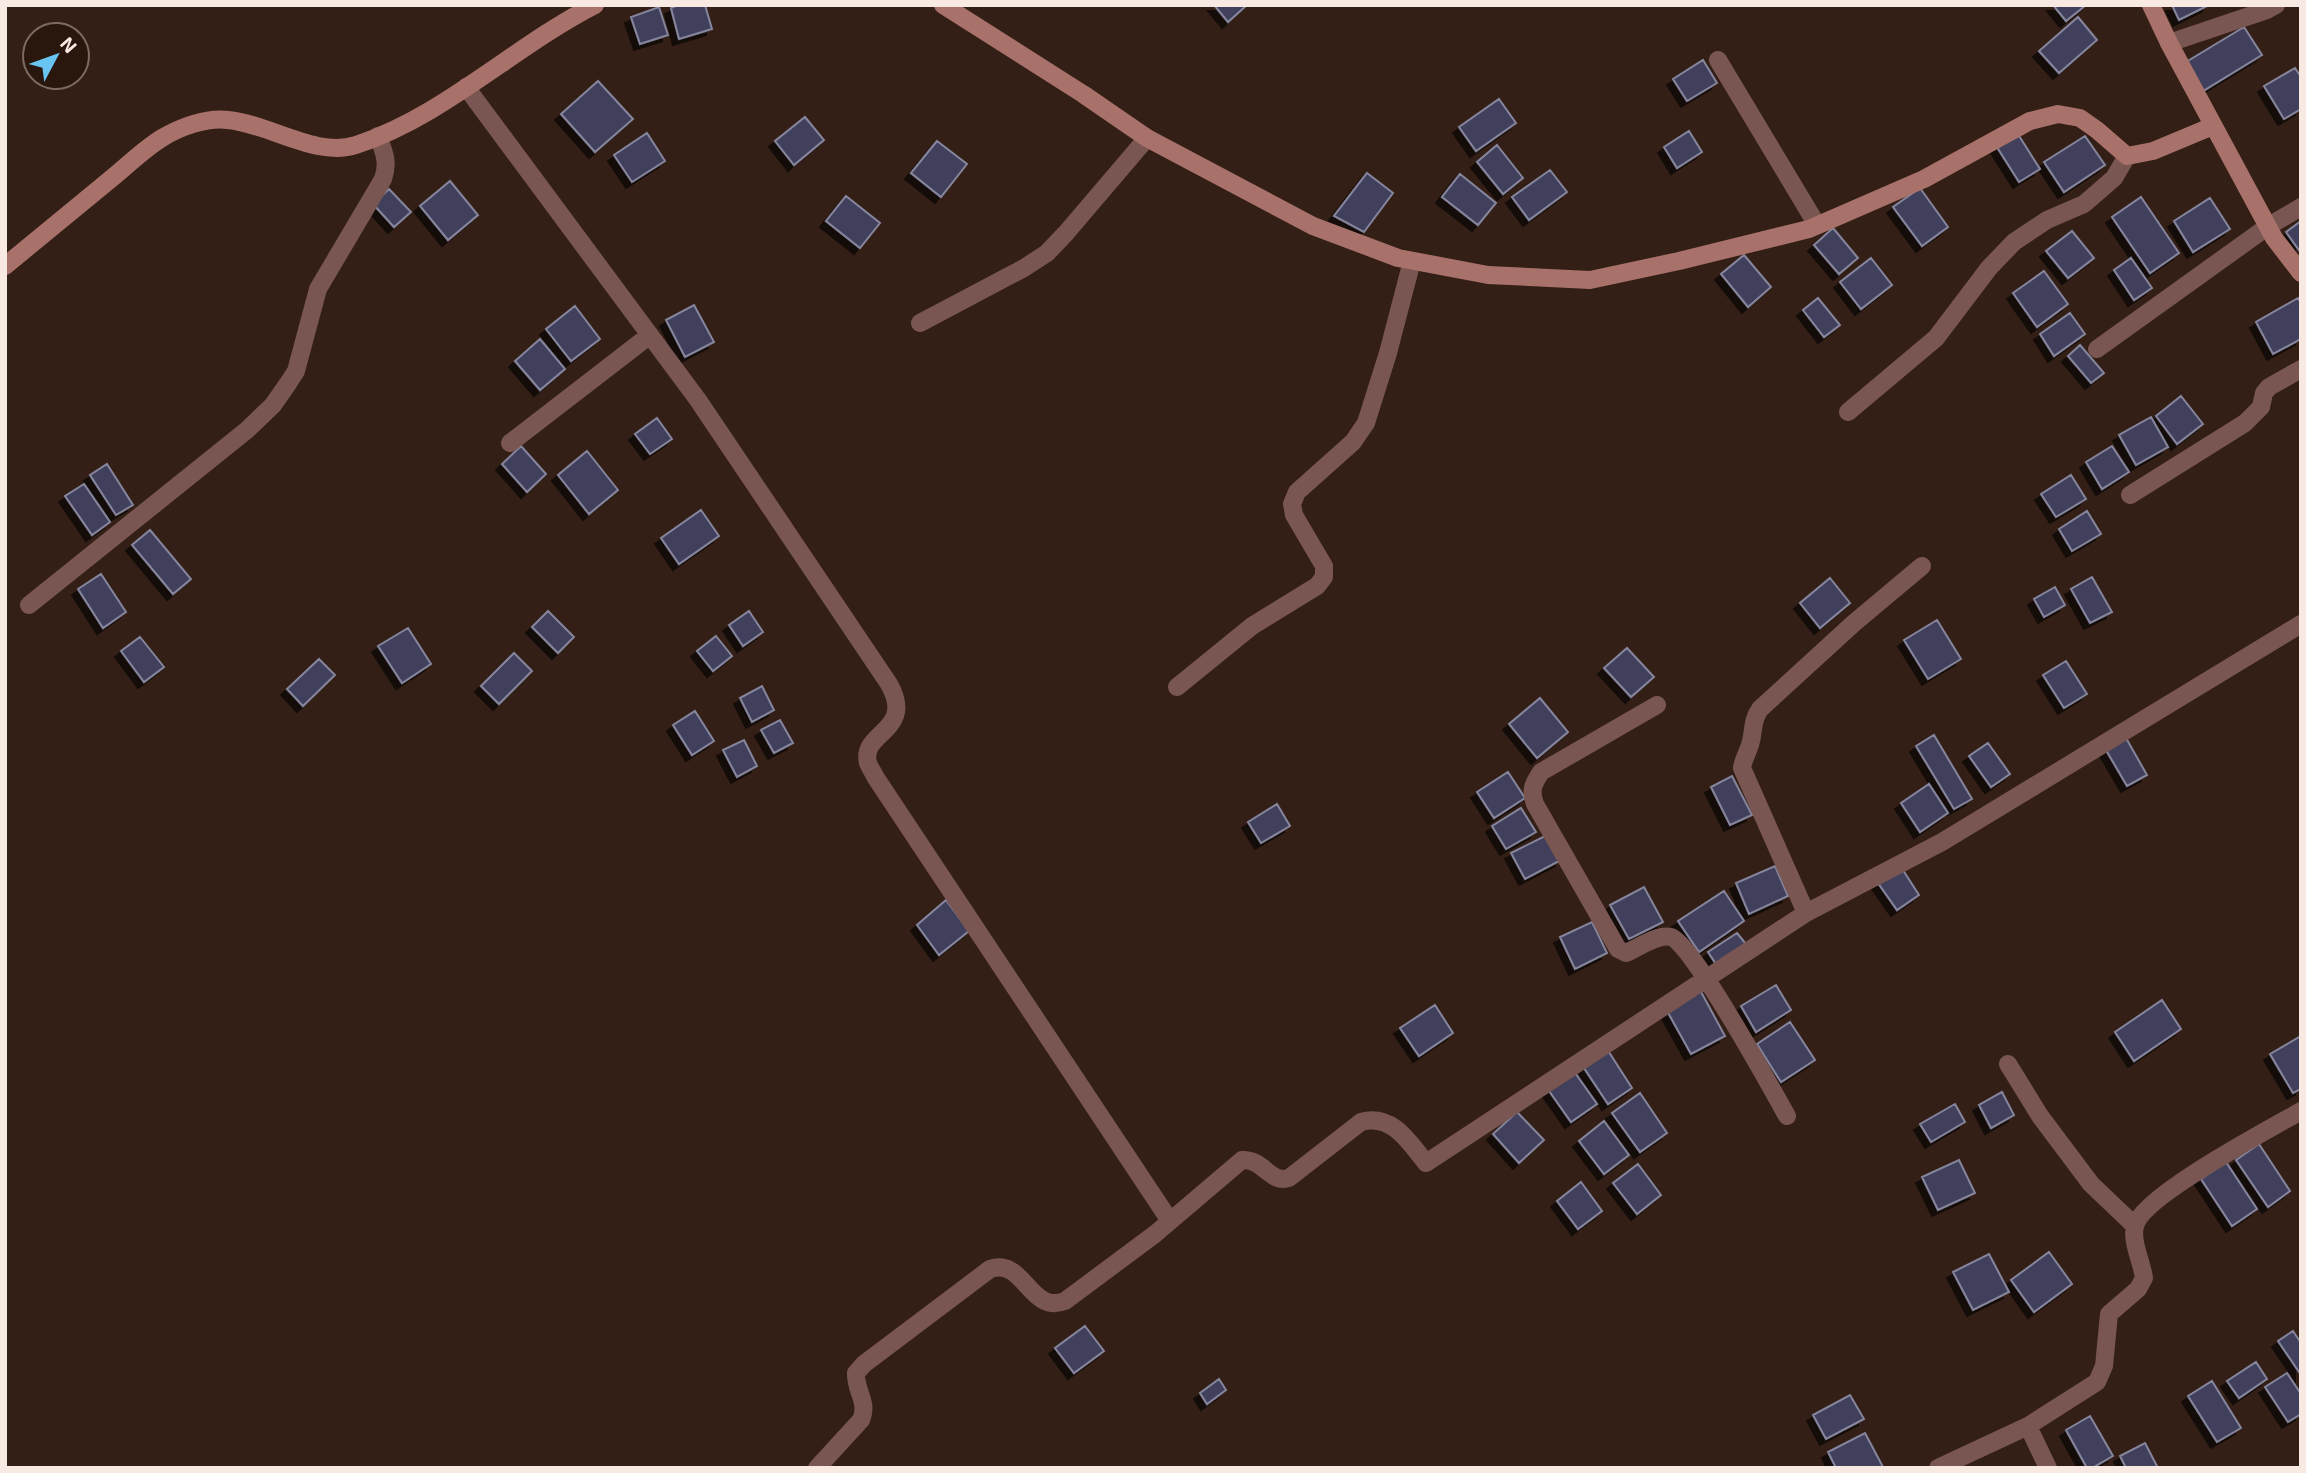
<svg xmlns="http://www.w3.org/2000/svg" width="2306" height="1473" viewBox="0 0 2306 1473" font-family="'Exo 2',sans-serif">
	<defs>
		<filter id="shadow"><feDropShadow dx="-6" dy="6" stdDeviation="0" flood-color="#0009"/></filter>
	</defs>
	<rect width="100%" height="100%" fill="#331f16"/>
	<path fill="#41405b" stroke="#85859d" stroke-width="2" filter="url(#shadow)" d="M 678,5 L 705,5 L 712,29 L 679,39 L 671,8 Z
		M 1214,5 L 1247,5 L 1228,22 Z
		M 2053,5 L 2086,5 L 2066,21 Z
		M 2172,5 L 2209,5 L 2179,20 Z
		M 659,7 L 668,35 L 640,44 L 631,17 Z
		M 2078,17 L 2097,40 L 2059,73 L 2039,51 Z
		M 2244,27 L 2262,55 L 2203,91 L 2186,62 Z
		M 1703,60 L 1717,83 L 1687,101 L 1673,79 Z
		M 2295,68 L 2301,77 L 2301,109 L 2284,119 L 2264,86 Z
		M 598,81 L 633,119 L 595,152 L 561,114 Z
		M 1499,99 L 1516,123 L 1476,151 L 1459,127 Z
		M 805,117 L 824,140 L 794,165 L 775,141 Z
		M 1689,131 L 1702,152 L 1677,168 L 1664,147 Z
		M 2016,131 L 2040,169 L 2019,182 L 1995,144 Z
		M 647,133 L 665,161 L 632,182 L 614,155 Z
		M 2085,136 L 2105,165 L 2064,192 L 2044,162 Z
		M 937,141 L 967,164 L 941,197 L 911,173 Z
		M 1497,145 L 1523,178 L 1503,194 L 1477,162 Z
		M 1550,170 L 1567,192 L 1529,220 L 1512,197 Z
		M 1367,173 L 1393,193 L 1364,232 L 1334,216 Z
		M 1460,174 L 1496,203 L 1478,225 L 1442,197 Z
		M 450,181 L 478,215 L 448,240 L 420,206 Z
		M 1920,188 L 1948,227 L 1922,246 L 1893,207 Z
		M 389,189 L 411,212 L 394,227 L 373,204 Z
		M 846,196 L 880,223 L 860,248 L 826,221 Z
		M 2141,197 L 2179,253 L 2150,273 L 2112,217 Z
		M 2210,198 L 2230,229 L 2193,252 L 2174,221 Z
		M 2301,221 L 2301,253 L 2286,232 Z
		M 1833,228 L 1858,258 L 1839,274 L 1814,245 Z
		M 2072,231 L 2094,258 L 2068,278 L 2046,251 Z
		M 1744,255 L 1771,287 L 1748,307 L 1721,274 Z
		M 1871,258 L 1892,285 L 1861,309 L 1840,282 Z
		M 2131,258 L 2152,288 L 2134,300 L 2114,270 Z
		M 2044,271 L 2068,304 L 2037,327 L 2013,293 Z
		M 1818,298 L 1840,325 L 1824,337 L 1803,310 Z
		M 2298,298 L 2301,303 L 2301,339 L 2273,354 L 2256,322 Z
		M 694,305 L 714,342 L 685,357 L 666,320 Z
		M 575,306 L 600,339 L 571,361 L 546,329 Z
		M 2070,313 L 2085,334 L 2054,356 L 2040,334 Z
		M 540,339 L 565,369 L 540,390 L 515,361 Z
		M 2080,345 L 2104,373 L 2091,383 L 2068,356 Z
		M 2181,396 L 2203,424 L 2177,444 L 2156,416 Z
		M 2151,417 L 2168,447 L 2136,465 L 2119,435 Z
		M 657,418 L 672,439 L 650,454 L 635,434 Z
		M 521,446 L 546,474 L 527,492 L 502,464 Z
		M 2112,446 L 2129,472 L 2102,489 L 2086,462 Z
		M 587,451 L 618,490 L 589,514 L 558,475 Z
		M 107,464 L 133,505 L 116,515 L 90,475 Z
		M 2071,475 L 2086,499 L 2056,517 L 2041,494 Z
		M 84,484 L 110,522 L 92,535 L 65,496 Z
		M 701,510 L 719,536 L 679,564 L 661,538 Z
		M 2087,511 L 2101,534 L 2072,551 L 2059,529 Z
		M 150,530 L 191,579 L 173,594 L 132,545 Z
		M 101,574 L 126,612 L 103,628 L 78,589 Z
		M 2092,577 L 2112,612 L 2090,623 L 2071,589 Z
		M 1830,578 L 1850,603 L 1820,628 L 1800,603 Z
		M 2055,587 L 2065,605 L 2044,617 L 2034,599 Z
		M 548,611 L 574,637 L 558,653 L 532,627 Z
		M 749,611 L 763,632 L 743,646 L 729,625 Z
		M 1937,620 L 1961,659 L 1928,679 L 1904,640 Z
		M 408,628 L 431,664 L 402,683 L 378,646 Z
		M 716,636 L 732,656 L 713,671 L 697,651 Z
		M 140,637 L 164,667 L 144,682 L 121,651 Z
		M 1627,648 L 1654,677 L 1631,697 L 1604,668 Z
		M 514,653 L 532,671 L 499,704 L 481,686 Z
		M 319,659 L 335,675 L 303,706 L 287,689 Z
		M 2066,661 L 2087,694 L 2064,708 L 2043,675 Z
		M 762,686 L 774,710 L 752,722 L 740,698 Z
		M 1540,698 L 1568,732 L 1537,758 L 1509,724 Z
		M 695,711 L 714,741 L 692,755 L 673,725 Z
		M 780,720 L 793,743 L 774,753 L 761,730 Z
		M 1934,735 L 1972,799 L 1954,809 L 1916,746 Z
		M 2126,738 L 2147,775 L 2127,786 L 2106,750 Z
		M 744,740 L 757,766 L 737,777 L 723,750 Z
		M 1988,743 L 2010,774 L 1991,787 L 1969,756 Z
		M 1508,772 L 1525,798 L 1494,818 L 1477,792 Z
		M 1732,776 L 1752,815 L 1730,825 L 1711,787 Z
		M 1929,784 L 1948,813 L 1920,832 L 1901,803 Z
		M 1277,804 L 1290,826 L 1261,843 L 1248,822 Z
		M 1521,808 L 1536,832 L 1506,849 L 1492,826 Z
		M 1547,835 L 1561,860 L 1525,879 L 1511,853 Z
		M 1775,866 L 1788,896 L 1749,914 L 1736,883 Z
		M 1901,867 L 1919,895 L 1897,910 L 1878,883 Z
		M 1644,887 L 1663,922 L 1629,939 L 1610,905 Z
		M 1724,891 L 1744,921 L 1699,952 L 1678,921 Z
		M 946,900 L 969,931 L 939,955 L 917,925 Z
		M 1592,922 L 1607,953 L 1575,969 L 1560,937 Z
		M 1737,933 L 1746,944 L 1716,964 L 1708,952 Z
		M 1776,985 L 1791,1010 L 1756,1032 L 1741,1006 Z
		M 1700,990 L 1725,1036 L 1691,1054 L 1666,1009 Z
		M 2162,1000 L 2181,1029 L 2134,1061 L 2115,1032 Z
		M 1435,1005 L 1453,1033 L 1419,1056 L 1400,1028 Z
		M 1790,1022 L 1815,1060 L 1781,1082 L 1757,1044 Z
		M 2301,1036 L 2301,1089 L 2293,1093 L 2270,1054 Z
		M 1607,1049 L 1632,1088 L 1608,1104 L 1582,1065 Z
		M 1573,1070 L 1597,1104 L 1571,1122 L 1547,1088 Z
		M 2002,1092 L 2014,1115 L 1991,1128 L 1979,1105 Z
		M 1640,1093 L 1667,1133 L 1640,1152 L 1612,1113 Z
		M 1955,1104 L 1965,1122 L 1931,1142 L 1920,1124 Z
		M 1517,1112 L 1544,1140 L 1519,1163 L 1493,1134 Z
		M 1604,1121 L 1629,1155 L 1604,1174 L 1579,1141 Z
		M 2259,1144 L 2290,1191 L 2268,1207 L 2236,1160 Z
		M 1959,1160 L 1975,1193 L 1938,1210 L 1922,1177 Z
		M 2226,1162 L 2257,1209 L 2232,1226 L 2201,1179 Z
		M 1638,1164 L 1661,1195 L 1637,1214 L 1613,1183 Z
		M 1581,1182 L 1602,1211 L 1578,1229 L 1557,1201 Z
		M 2049,1252 L 2072,1284 L 2034,1312 L 2011,1280 Z
		M 1989,1254 L 2009,1292 L 1973,1310 L 1953,1272 Z
		M 1085,1326 L 1104,1351 L 1074,1373 L 1055,1348 Z
		M 2293,1331 L 2301,1343 L 2301,1375 L 2278,1341 Z
		M 2256,1362 L 2267,1379 L 2239,1398 L 2227,1381 Z
		M 2287,1373 L 2301,1394 L 2301,1414 L 2288,1422 L 2265,1387 Z
		M 1219,1379 L 1226,1390 L 1207,1404 L 1200,1393 Z
		M 2212,1381 L 2241,1428 L 2217,1442 L 2188,1396 Z
		M 1850,1395 L 1864,1419 L 1826,1439 L 1813,1415 Z
		M 2090,1416 L 2113,1456 L 2092,1468 L 2087,1468 L 2066,1430 Z
		M 1865,1433 L 1883,1467 L 1836,1468 L 1828,1452 Z
		M 2145,1443 L 2158,1468 L 2126,1468 L 2120,1456 Z"/>
	<g fill="none" stroke-linecap="round" stroke-linejoin="round">
		<path stroke="#795651" stroke-width="18" d="M 2169,43 L 2267,10 L 2276,5
			M 1718,60 L 1817,225
			M 466,87 L 698,400 L 889,684 C 916,732 860,731 868,763 C 870,768 874,774 876,778 L 1170,1221
			M 920,323 L 1024,268 L 1047,253 L 1066,233 L 1147,138
			M 2097,349 L 2267,227 L 2301,207
			M 1848,412 L 1936,338 L 1989,268 L 2014,242 L 2047,220 L 2084,204 L 2114,178 L 2127,156
			M 510,443 L 650,335
			M 2130,495 L 2245,423 L 2261,407 L 2264,393 L 2269,387 L 2301,369
			M 29,605 L 247,430 L 273,405 L 289,382 L 296,371 L 318,289 L 383,179 C 389,162 384,152 378,136
			M 1177,687 L 1252,626 L 1317,586 L 1324,577 L 1324,566 L 1294,515 L 1292,504 L 1297,492 L 1353,442 L 1366,423 L 1388,353 L 1412,261
			M 1657,705 L 1541,772 C 1533,784 1530,790 1535,804 L 1618,949 L 1626,953 C 1638,948 1657,934 1671,937 C 1691,942 1772,1089 1787,1116
			M 1806,913 L 1742,768 C 1743,759 1749,751 1751,741 C 1754,729 1752,720 1760,709 L 1854,623 L 1922,566
			M 2008,1064 L 2040,1116 L 2091,1184 L 2135,1226
			M 2028,1426 L 2048,1468
			M 817,1468 L 861,1420 C 869,1402 855,1391 856,1373 L 864,1364 L 990,1269 C 1024,1257 1030,1315 1065,1301 L 1155,1234 L 1242,1160 C 1264,1159 1270,1184 1289,1178 L 1361,1122 C 1392,1113 1409,1142 1426,1163 L 1806,913 L 1942,842 L 2301,624
			M 1938,1468 L 2028,1426 L 2097,1382 L 2104,1366 L 2109,1314 L 2138,1289 L 2144,1278 C 2142,1262 2131,1242 2135,1226 C 2142,1196 2270,1129 2301,1111"/>
		<path stroke="#a87169" stroke-width="18" d="M 943,5 L 1083,94 L 1147,138 L 1313,226 L 1398,258 L 1488,275 L 1590,280 L 1679,261 L 1809,229 L 1924,179 L 2030,121 L 2058,114 L 2080,118 L 2097,130 L 2127,156 L 2153,151 L 2213,126
			M 2151,5 L 2169,43 L 2274,238 L 2301,273
			M 5,266 C 41,236 77,207 112,178 C 128,165 144,149 162,138 C 180,127 207,117 228,120 C 270,124 316,158 356,145 C 444,116 513,47 595,5"/>
	</g>
	<rect width="2306" height="1473" fill="none" stroke="#f8eae3" stroke-width="14"/>
	<g transform="translate(56 56) rotate(49)"><circle r="33" fill="#29160c" stroke="#7c6b62" stroke-width="2"/>
	<path d="M0-5L12 26L0 18L-12 26Z" fill="#69c4f1"/>
	<text y="-10" font-size="19" font-weight="bold" text-anchor="middle" fill="#f8eae3">N</text>
	</g>
</svg>
